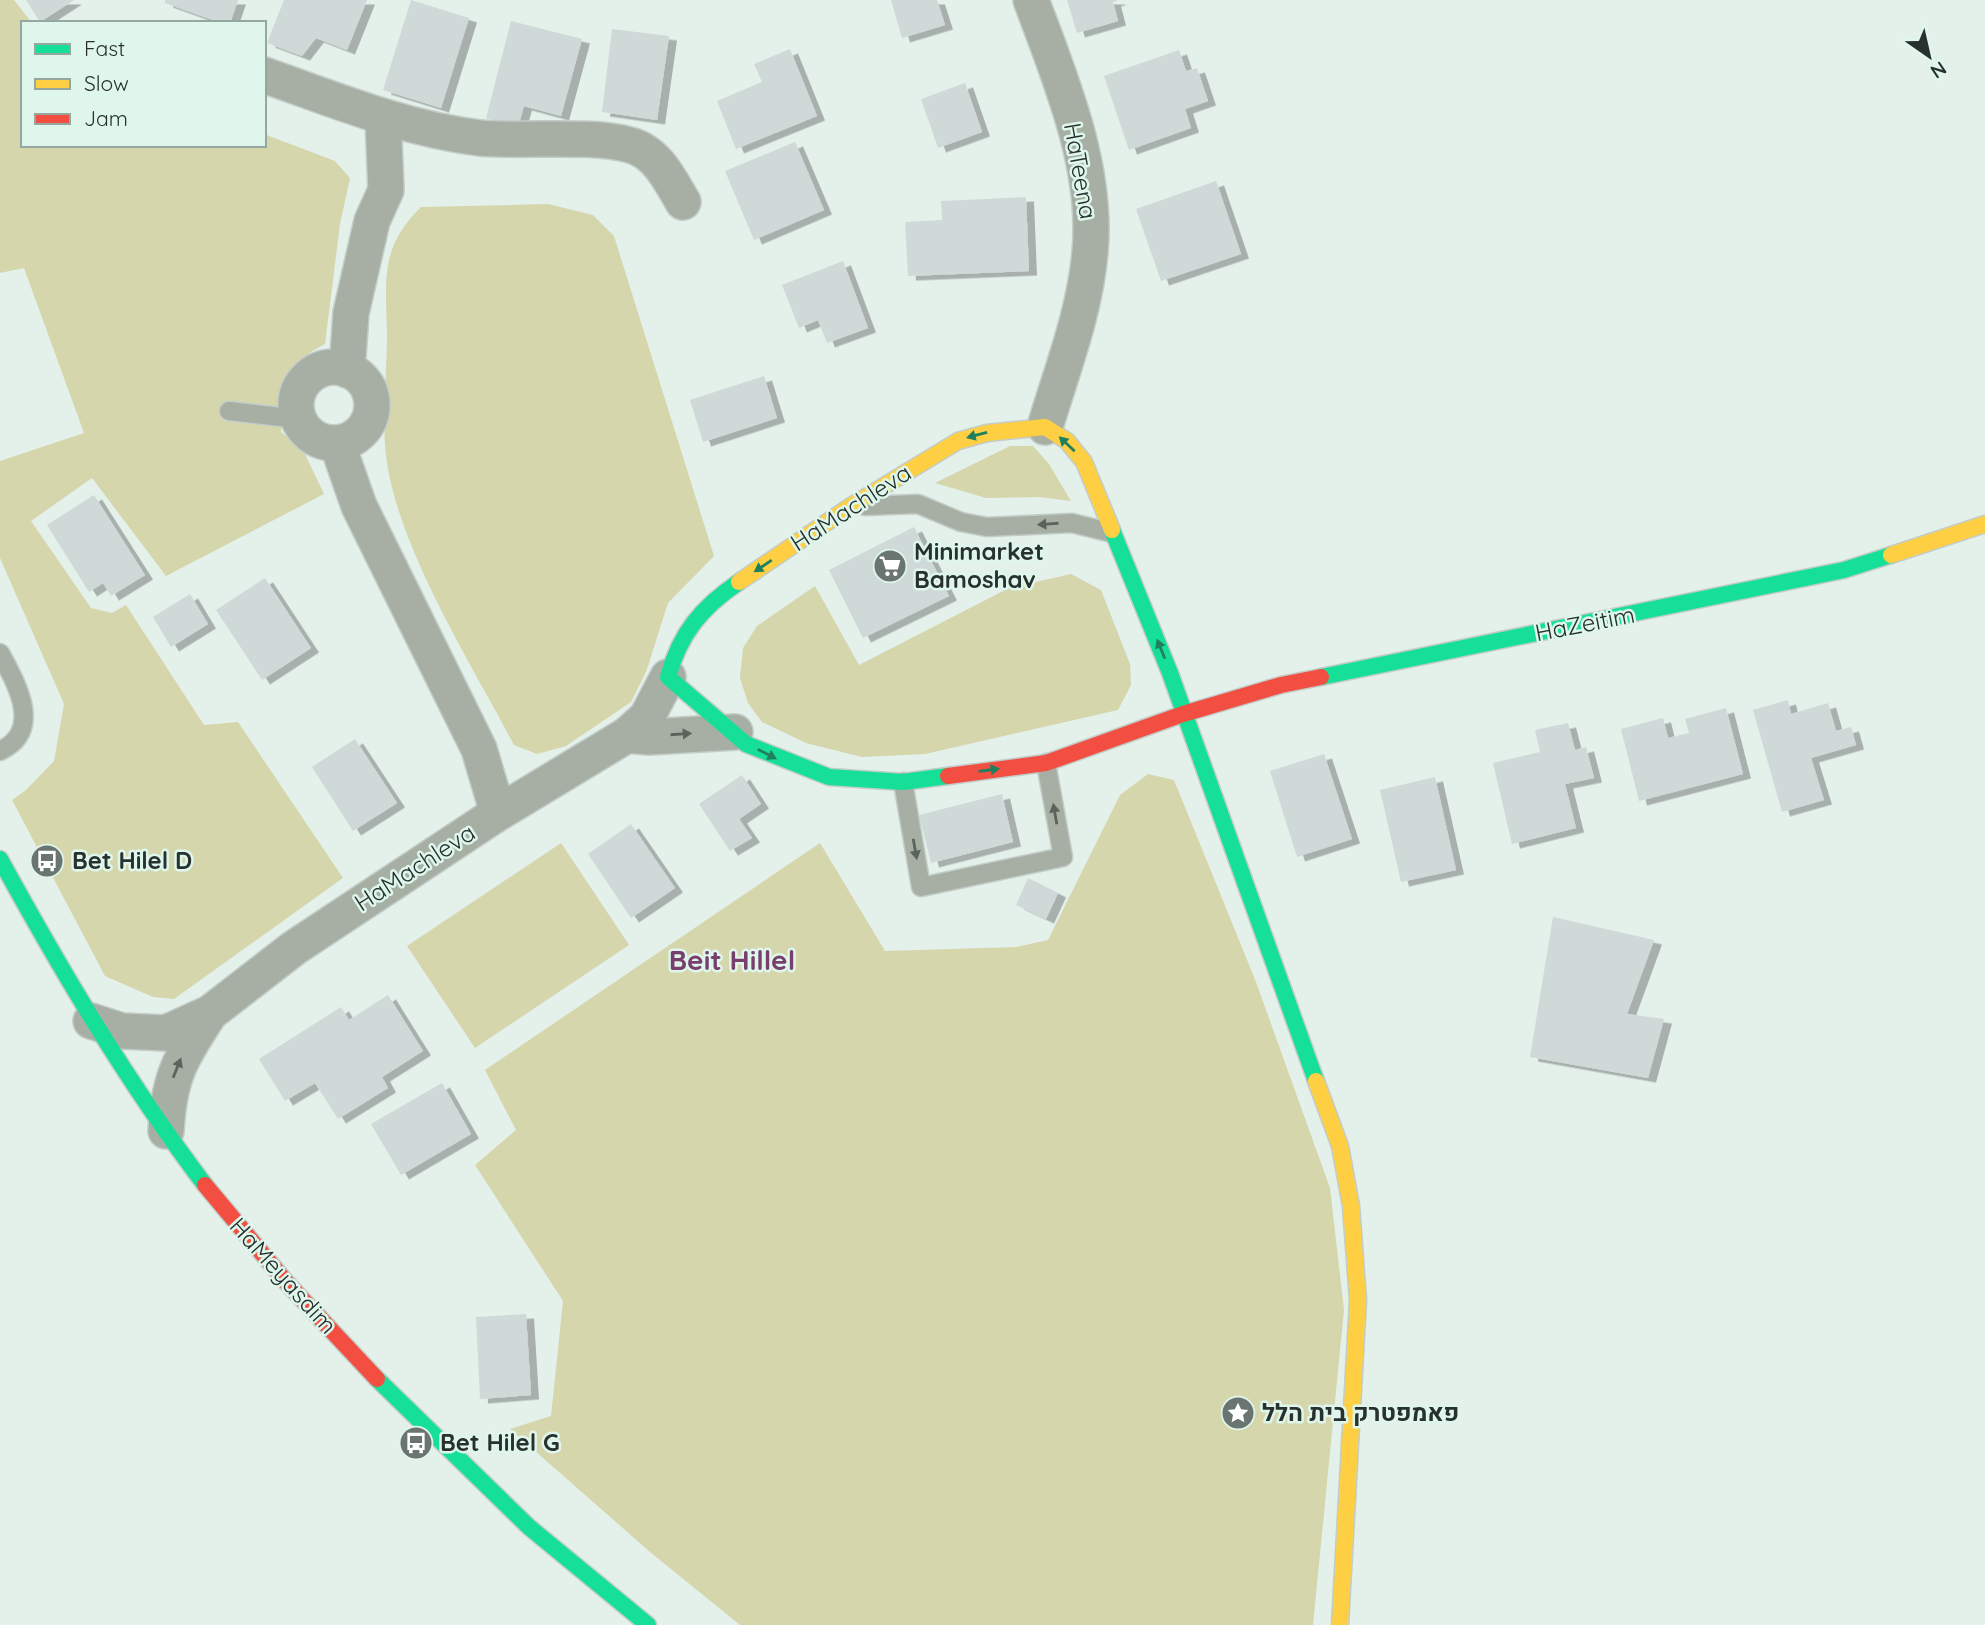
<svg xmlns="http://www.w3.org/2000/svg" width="1985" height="1625" viewBox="0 0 1985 1625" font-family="Quicksand,Heebo,sans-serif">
	<defs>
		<filter id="shadow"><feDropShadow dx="8" dy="4.5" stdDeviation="0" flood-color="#0004"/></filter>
	</defs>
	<rect width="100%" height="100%" fill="#e4f0ea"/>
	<path fill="#d6d6ad" d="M 0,0 L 14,0 L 32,23 L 23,23 L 23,145 L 264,145 L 264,134 L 335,161 L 350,178 L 340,224 L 325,344 C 285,363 283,392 281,432 L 304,452 L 324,494 L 166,576 L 92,478 L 31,521 L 91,608 L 112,613 L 126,605 L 204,725 L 238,722 L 343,878 L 174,999 L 153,997 L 105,976 L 12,800 L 26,790 L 54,761 L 64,704 L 0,558 L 0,461 L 84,433 L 24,268 L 0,273 Z
		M 548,204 L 593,215 L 614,236 L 714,556 L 668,603 L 646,672 L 631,702 L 566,746 L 537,754 L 514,745 C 471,663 401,553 387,463 C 381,428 387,372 387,335 C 386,281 379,248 421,207 Z
		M 1010,446 L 1033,446 L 1049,464 L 1071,501 L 1039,497 L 986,498 L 935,483 Z
		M 1071,574 L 1101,590 L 1130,664 L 1131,685 L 1118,710 L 925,754 L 862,757 L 806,743 L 762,722 L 748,703 L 740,678 L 743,648 L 757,626 L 815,586 L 859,665 L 1009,588 Z
		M 1148,774 L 1174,780 L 1256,982 L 1330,1188 L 1344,1310 L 1313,1625 L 740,1625 L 650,1552 L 510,1429 L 551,1416 L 563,1301 L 475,1165 L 516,1130 L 485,1070 L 820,843 L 885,951 L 1016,947 L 1048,940 L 1120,795 Z
		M 561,843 L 629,945 L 475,1048 L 407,946 Z"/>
	<path fill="#cfd9d7" filter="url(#shadow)" d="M 26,0 L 74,0 L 40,22 Z
		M 165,0 L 238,0 L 230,23 L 221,23 L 165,3 Z
		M 284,0 L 367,0 L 347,50 L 316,38 L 302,56 L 267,43 Z
		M 411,0 L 469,18 L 441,108 L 383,90 Z
		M 891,0 L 937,0 L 945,25 L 902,38 Z
		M 1067,0 L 1119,0 L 1113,2 L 1118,21 L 1077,33 Z
		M 511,21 L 582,39 L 561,116 L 524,106 L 518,127 L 486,118 Z
		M 612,29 L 669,36 L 657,120 L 602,112 Z
		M 790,49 L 817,116 L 736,149 L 717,101 L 762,82 L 754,64 Z
		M 1179,50 L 1186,71 L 1197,68 L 1208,101 L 1185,109 L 1191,128 L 1129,150 L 1104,76 Z
		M 965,83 L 982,132 L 938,148 L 921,99 Z
		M 795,142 L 824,210 L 754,240 L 725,171 Z
		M 1216,181 L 1241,254 L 1161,281 L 1136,209 Z
		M 1026,197 L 1029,271 L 908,276 L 905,222 L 942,220 L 941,201 Z
		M 843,261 L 868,328 L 827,343 L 818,320 L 799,328 L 782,285 Z
		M 764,376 L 777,418 L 703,442 L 690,400 Z
		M 94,495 L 145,575 L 111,596 L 103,583 L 89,592 L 47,525 Z
		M 914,527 L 949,596 L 863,638 L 829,570 Z
		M 265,578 L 311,648 L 262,680 L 216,610 Z
		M 190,594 L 208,624 L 171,647 L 153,617 Z
		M 1788,700 L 1791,714 L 1828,703 L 1836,731 L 1851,727 L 1856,745 L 1811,758 L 1824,800 L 1782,812 L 1753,710 Z
		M 1726,708 L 1743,774 L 1639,801 L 1621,729 L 1663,718 L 1668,738 L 1689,733 L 1685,719 Z
		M 1568,723 L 1575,750 L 1586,747 L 1594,778 L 1565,784 L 1576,828 L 1512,844 L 1493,763 L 1540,752 L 1535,730 Z
		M 355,739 L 397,803 L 353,831 L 312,767 Z
		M 1324,754 L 1352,839 L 1297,857 L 1270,771 Z
		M 742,775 L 761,804 L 739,819 L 752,838 L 730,851 L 699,804 Z
		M 1435,777 L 1456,870 L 1401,882 L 1380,790 Z
		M 1002,794 L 1013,842 L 931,863 L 919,815 Z
		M 631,824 L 675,888 L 631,918 L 588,854 Z
		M 1028,878 L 1058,893 L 1046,919 L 1016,905 Z
		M 1553,917 L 1654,940 L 1627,1014 L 1664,1019 L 1648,1078 L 1530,1057 Z
		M 388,995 L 423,1051 L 382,1077 L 388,1088 L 338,1119 L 315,1083 L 285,1101 L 259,1059 L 341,1007 L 349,1020 Z
		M 442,1083 L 471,1134 L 401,1175 L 371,1124 Z
		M 526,1314 L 531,1395 L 480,1399 L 476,1317 Z"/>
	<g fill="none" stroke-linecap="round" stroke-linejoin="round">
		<defs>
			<path id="lane" d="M 229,411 L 298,419
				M 865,506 L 918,504 L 961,522 L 987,527 L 1072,523 L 1112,533
				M 0,653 C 16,683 44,730 0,751
				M 903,782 L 921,887 L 1063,857 L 1046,763"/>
			<path id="street" d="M 1031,0 C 1060,78 1098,167 1090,252 C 1085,312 1062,370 1045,427
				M 264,75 C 335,100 405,129 480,138 C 524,142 590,134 630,145 C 657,152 670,180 683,202
				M296 405a38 38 0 1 1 76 0a38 38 0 1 1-76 0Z
				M 347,370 L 351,313 L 372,221 L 386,190 L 383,117
				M 337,443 L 359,506 L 479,749 L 498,813
				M 627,735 L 649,737 L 735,732
				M 91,1021 L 122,1031 L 166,1033 L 210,1013 L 294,948 L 498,813 L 627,735 L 647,717 L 668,677
				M 166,1131 C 169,1075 181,1058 210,1013"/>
			<path id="fast" d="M 1112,530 L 1170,673 L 1316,1081
				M 739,582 C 702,607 680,633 668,677 L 746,744 L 829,777 L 903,782 L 948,776
				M 1321,677 L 1844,570 L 1891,555
				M 0,859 C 62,972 127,1082 205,1185
				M 377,1379 L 529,1527 L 648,1625"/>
			<path id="slow" d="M 1891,555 L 1985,524
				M 739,582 L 851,506 L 958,441 L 987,433 L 1045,427 L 1067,441 L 1084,462 L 1112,530
				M 1316,1081 L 1340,1146 L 1351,1206 L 1358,1300 L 1340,1625"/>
			<path id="jam" d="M 948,776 L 1046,763 L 1183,714 L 1281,685 L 1321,677
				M 205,1185 L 286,1282 L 377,1379"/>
		</defs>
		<use href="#lane" stroke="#c3cdc8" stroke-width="21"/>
		<use href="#street" stroke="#c3cdc8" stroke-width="38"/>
		<use href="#fast" stroke="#c3cdc8" stroke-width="19"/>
		<use href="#slow" stroke="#c3cdc8" stroke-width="19"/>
		<use href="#jam" stroke="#c3cdc8" stroke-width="19"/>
		<use href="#lane" stroke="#a7afa4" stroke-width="18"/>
		<use href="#street" stroke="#a7afa4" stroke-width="35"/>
		<use href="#fast" stroke="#16e098" stroke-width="16"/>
		<use href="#slow" stroke="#ffcf43" stroke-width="16"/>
		<use href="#jam" stroke="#f24e42" stroke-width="16"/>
	</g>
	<defs><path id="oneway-solid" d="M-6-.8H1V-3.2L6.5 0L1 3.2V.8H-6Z" transform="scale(1.75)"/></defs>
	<g fill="#20805e">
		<use href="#oneway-solid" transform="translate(977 435) rotate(165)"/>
		<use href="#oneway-solid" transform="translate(1067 444) rotate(-137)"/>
		<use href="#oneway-solid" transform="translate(763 566) rotate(146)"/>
		<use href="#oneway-solid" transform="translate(1161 649) rotate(-112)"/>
		<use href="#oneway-solid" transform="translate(767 754) rotate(27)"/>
		<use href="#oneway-solid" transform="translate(989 770) rotate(-8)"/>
	</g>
	<g fill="#5b635d">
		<use href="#oneway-solid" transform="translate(1048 524) rotate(176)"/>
		<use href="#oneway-solid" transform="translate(681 734) rotate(-4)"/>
		<use href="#oneway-solid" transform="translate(1055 814) rotate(-100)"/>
		<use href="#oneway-solid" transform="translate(915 849) rotate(80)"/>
		<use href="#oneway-solid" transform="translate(177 1068) rotate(-68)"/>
	</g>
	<defs>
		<symbol id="supermarket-disc" viewBox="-11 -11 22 22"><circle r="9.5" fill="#6a7470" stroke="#def6eb"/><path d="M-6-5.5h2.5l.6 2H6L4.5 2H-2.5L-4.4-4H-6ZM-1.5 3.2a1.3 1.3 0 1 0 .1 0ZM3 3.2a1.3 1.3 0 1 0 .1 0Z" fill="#fff"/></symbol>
		<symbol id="bus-disc" viewBox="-11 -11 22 22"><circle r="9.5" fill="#6a7470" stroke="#def6eb"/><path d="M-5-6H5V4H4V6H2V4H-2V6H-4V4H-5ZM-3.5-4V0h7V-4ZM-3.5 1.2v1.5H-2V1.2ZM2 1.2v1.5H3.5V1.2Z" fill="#fff"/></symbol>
		<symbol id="sight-disc" viewBox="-11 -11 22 22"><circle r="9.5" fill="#6a7470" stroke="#def6eb"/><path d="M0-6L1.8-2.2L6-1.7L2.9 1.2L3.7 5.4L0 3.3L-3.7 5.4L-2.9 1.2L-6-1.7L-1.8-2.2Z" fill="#fff"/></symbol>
	</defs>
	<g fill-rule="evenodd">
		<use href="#supermarket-disc" x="871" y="547" width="38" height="38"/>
		<use href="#bus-disc" x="28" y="842" width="38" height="38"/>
		<use href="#sight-disc" x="1219" y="1394" width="38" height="38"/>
		<use href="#bus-disc" x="397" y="1424" width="38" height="38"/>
	</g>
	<g text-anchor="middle" stroke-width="5" stroke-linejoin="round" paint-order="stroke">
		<g font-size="24" fill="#28312e" stroke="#def6eb">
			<text transform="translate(1080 171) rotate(80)" y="8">HaTeena</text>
			<text transform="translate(851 508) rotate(-33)" y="8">HaMachleva</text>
			<text transform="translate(1585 624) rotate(-11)" y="8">HaZeitim</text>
			<text transform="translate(415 868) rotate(-33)" y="8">HaMachleva</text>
			<text transform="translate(283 1276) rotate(48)" y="8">HaMeyasdim</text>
		</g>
		<g font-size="24" font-weight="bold" fill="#28312e" stroke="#def6eb" text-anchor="start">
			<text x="914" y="560">Minimarket<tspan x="914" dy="28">Bamoshav</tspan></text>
			<text x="72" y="869">Bet Hilel D</text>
			<text x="1262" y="1421">פאמפטרק בית הלל</text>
			<text x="440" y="1451">Bet Hilel G</text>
		</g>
		<g font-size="28" font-weight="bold" fill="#783f6c" stroke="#def6eb">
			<text x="732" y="970">Beit Hillel</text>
		</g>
	</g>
	<rect x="21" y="21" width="245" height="126" fill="#def6eb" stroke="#95a79f" stroke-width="2"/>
	<rect x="35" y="44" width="35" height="10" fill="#16e098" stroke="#95a79f" stroke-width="2"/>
	<text x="84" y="56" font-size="21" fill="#28312e">Fast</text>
	<rect x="35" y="79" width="35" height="10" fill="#ffcf43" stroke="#95a79f" stroke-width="2"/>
	<text x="84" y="91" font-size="21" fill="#28312e">Slow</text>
	<rect x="35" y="114" width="35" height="10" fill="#f24e42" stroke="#95a79f" stroke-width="2"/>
	<text x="84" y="126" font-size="21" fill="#28312e">Jam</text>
	<g transform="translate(1929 56) rotate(146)" stroke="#def6eb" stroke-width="5" paint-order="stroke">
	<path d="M0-5L12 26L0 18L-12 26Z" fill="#28312e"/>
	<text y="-10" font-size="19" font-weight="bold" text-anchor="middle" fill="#28312e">N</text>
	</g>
</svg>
